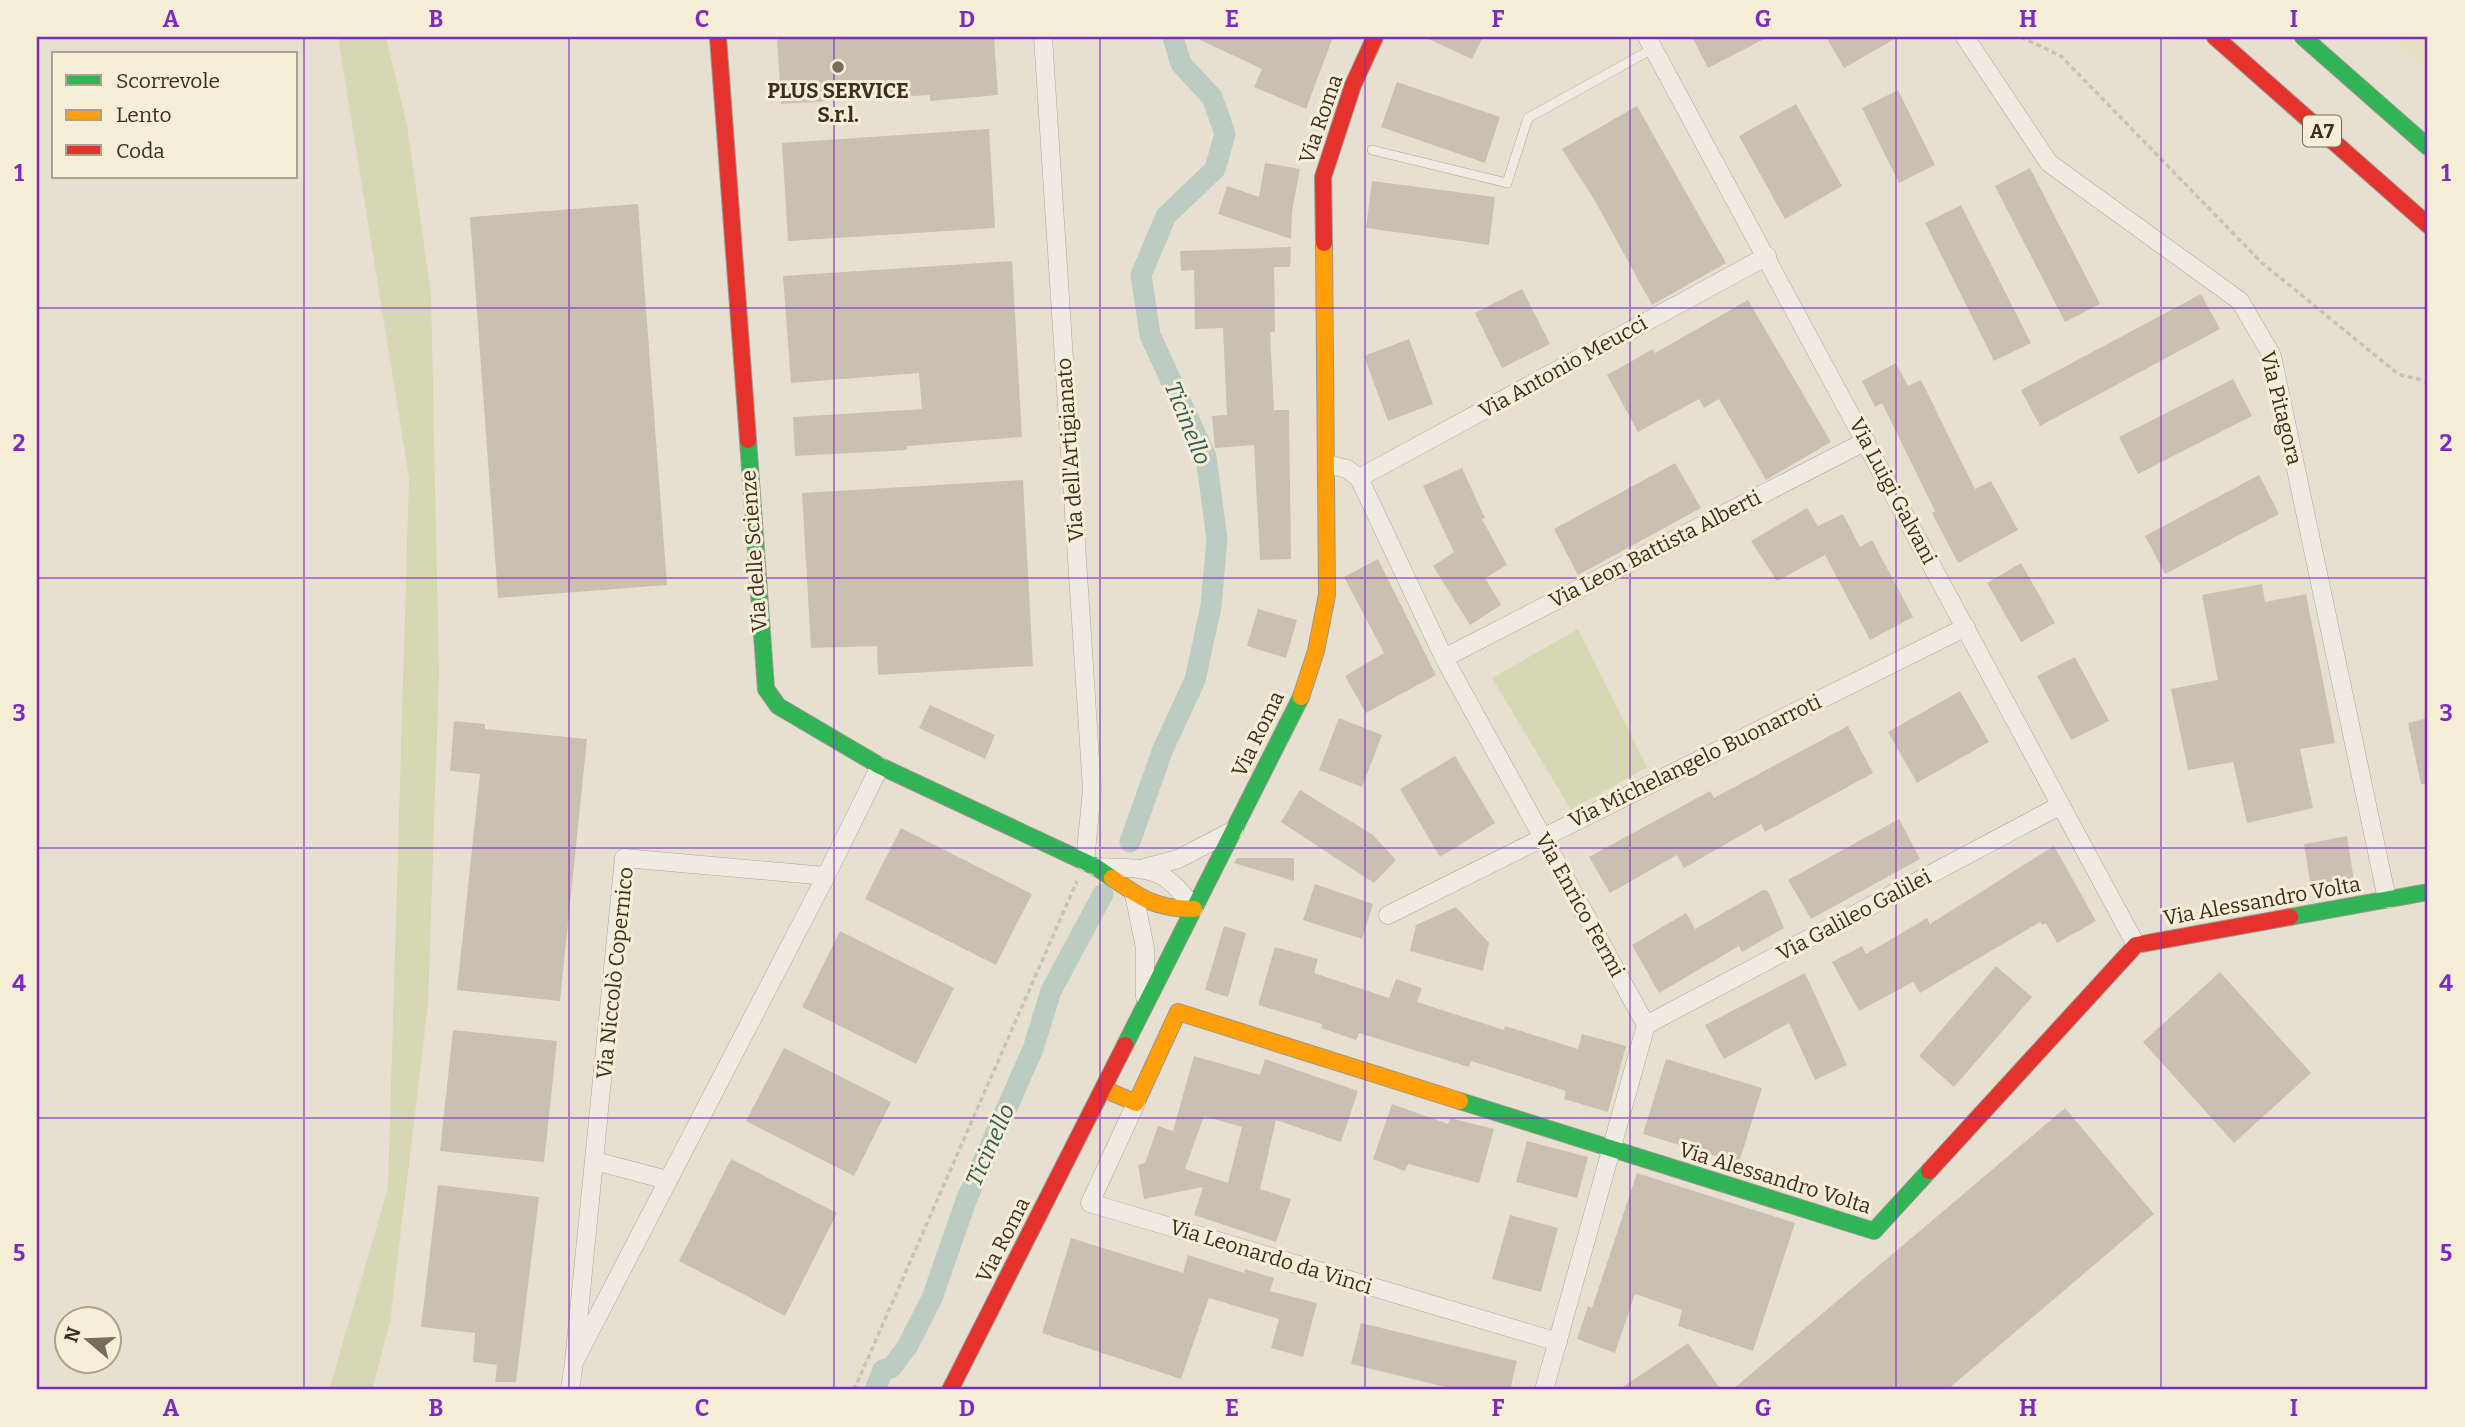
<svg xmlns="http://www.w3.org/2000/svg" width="2465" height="1427" viewBox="0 0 2465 1427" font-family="Bitter,serif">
	<rect width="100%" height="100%" fill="#e7e0d1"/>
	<path fill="#e6dfc2" d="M 2390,37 L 2428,37 L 2428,71 Z"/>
	<path fill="#d6d7b3" d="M 338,37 L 386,37 L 407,125 L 431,294 L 439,673 L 428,1005 L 390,1322 L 372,1390 L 329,1390 L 388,1188 L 409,478 Z
		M 1578,629 L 1647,767 L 1571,810 L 1492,678 Z"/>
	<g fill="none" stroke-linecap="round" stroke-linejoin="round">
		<path stroke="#bcccc2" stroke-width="21" d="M 1130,842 L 1163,749 L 1195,680 L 1211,606 L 1217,539 L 1206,457 L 1150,335 L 1141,275 L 1166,216 L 1215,169 L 1225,134 L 1212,97 L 1181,64 L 1173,37
			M 875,1390 L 883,1370 L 891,1368 L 907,1347 L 932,1298 L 967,1198 L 1033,1049 L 1051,991 L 1103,894"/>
	</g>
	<path fill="#cbbfb2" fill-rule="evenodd" d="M 777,37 L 994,37 L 998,95 L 930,101 L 930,95 L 781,104 Z
		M 1194,37 L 1333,37 L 1306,109 L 1254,87 L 1262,69 Z
		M 1424,37 L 1483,37 L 1472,59 Z
		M 1692,37 L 1768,37 L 1708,68 Z
		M 1826,37 L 1898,37 L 1844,68 Z
		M 1397,82 L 1500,117 L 1485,163 L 1381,127 Z
		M 1898,90 L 1935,165 L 1899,183 L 1862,108 Z
		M 1796,104 L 1842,186 L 1785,219 L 1739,136 Z
		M 1637,106 L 1726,263 L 1652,305 L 1595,201 L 1562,149 Z
		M 989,129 L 995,228 L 788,241 L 782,143 Z
		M 1265,163 L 1300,169 L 1292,212 L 1291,239 L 1218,214 L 1227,186 L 1259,197 Z
		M 2030,168 L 2100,304 L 2065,322 L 1995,186 Z
		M 1372,181 L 1495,197 L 1489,245 L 1366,228 Z
		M 638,204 L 667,585 L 498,598 L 470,217 Z
		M 1961,205 L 2031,343 L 1994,361 L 1925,223 Z
		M 1291,247 L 1290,267 L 1274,267 L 1275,332 L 1270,332 L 1274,410 L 1289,410 L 1291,559 L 1260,560 L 1254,445 L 1215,448 L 1212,416 L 1227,415 L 1223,328 L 1195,329 L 1194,270 L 1181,271 L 1180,251 Z
		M 1012,261 L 1022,437 L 907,446 L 907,450 L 795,456 L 793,417 L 922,409 L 919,373 L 791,383 L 783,276 Z
		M 1522,289 L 1550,344 L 1502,368 L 1475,313 Z
		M 2201,294 L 2220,329 L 2040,426 L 2021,390 Z
		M 1748,300 L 1831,442 L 1766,480 L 1719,399 L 1704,408 L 1699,399 L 1638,432 L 1607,375 L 1653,349 L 1655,353 Z
		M 1409,339 L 1433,404 L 1388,421 L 1364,356 Z
		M 1896,363 L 1908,386 L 1921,380 L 1975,489 L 1991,481 L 2018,530 L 1958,563 L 1932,513 L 1935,511 L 1882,403 L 1875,407 L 1862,381 Z
		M 2233,379 L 2252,416 L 2138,474 L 2119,437 Z
		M 1675,463 L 1701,508 L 1578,575 L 1554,529 Z
		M 1462,468 L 1485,518 L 1482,519 L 1507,565 L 1485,578 L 1501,605 L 1470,625 L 1433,566 L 1454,552 L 1423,486 Z
		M 2259,475 L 2279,514 L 2165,574 L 2145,536 Z
		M 1023,480 L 1033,666 L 878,675 L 877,646 L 811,648 L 802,493 Z
		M 1807,508 L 1818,526 L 1843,514 L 1860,547 L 1872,540 L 1913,617 L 1870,640 L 1825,555 L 1777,581 L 1751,541 Z
		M 1378,559 L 1436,675 L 1366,713 L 1345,676 L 1384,653 L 1344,577 Z
		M 2021,563 L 2055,623 L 2021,642 L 1987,583 Z
		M 2262,584 L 2265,602 L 2306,594 L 2335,743 L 2300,749 L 2313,808 L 2247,823 L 2233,762 L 2188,770 L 2171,689 L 2218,680 L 2202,595 Z
		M 1258,609 L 1297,620 L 1286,658 L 1247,646 Z
		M 2075,657 L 2109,721 L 2071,740 L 2037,676 Z
		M 1960,691 L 1989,742 L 1917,783 L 1888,732 Z
		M 930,705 L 995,735 L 985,759 L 919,728 Z
		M 1339,718 L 1382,735 L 1362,787 L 1319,770 Z
		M 2428,718 L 2428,784 L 2421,784 L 2408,723 Z
		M 454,721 L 485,724 L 485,729 L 587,739 L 560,1001 L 457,990 L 480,774 L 450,771 Z
		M 1848,726 L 1873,773 L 1765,832 L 1761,824 L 1684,868 L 1677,855 L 1610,893 L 1589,857 L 1710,791 L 1714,798 Z
		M 1455,756 L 1495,823 L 1440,857 L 1400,789 Z
		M 1300,790 L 1373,835 L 1396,860 L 1374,883 L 1281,822 Z
		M 1899,819 L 1920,859 L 1811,919 L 1788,880 Z
		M 901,828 L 1032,894 L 996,965 L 865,899 Z
		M 2347,836 L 2354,881 L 2311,888 L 2304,844 Z
		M 2054,846 L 2096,921 L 2057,943 L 2046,923 L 2043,925 L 2040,922 L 1920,993 L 1913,982 L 1859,1011 L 1832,962 L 1862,946 L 1866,954 L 1927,918 L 1930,924 Z
		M 1237,858 L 1294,858 L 1294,881 L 1234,863 Z
		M 1315,884 L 1373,904 L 1362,939 L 1303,920 Z
		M 1763,890 L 1768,891 L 1784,928 L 1742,952 L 1739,946 L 1659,993 L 1632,945 L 1686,913 L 1695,929 Z
		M 1456,907 L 1489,943 L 1483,971 L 1410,951 L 1416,925 Z
		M 1224,926 L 1246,933 L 1228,997 L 1205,990 Z
		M 840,931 L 954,988 L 916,1064 L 802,1007 Z
		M 1275,947 L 1318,959 L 1314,973 L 1389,998 L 1396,979 L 1422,988 L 1417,1002 L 1504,1030 L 1505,1026 L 1578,1049 L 1582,1034 L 1626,1046 L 1608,1112 L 1564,1099 L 1566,1091 L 1471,1061 L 1469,1067 L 1359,1033 L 1356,1040 L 1321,1028 L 1322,1024 L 1258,1005 Z
		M 1996,966 L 2032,997 L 1954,1087 L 1919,1056 Z
		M 2220,972 L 2311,1073 L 2234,1143 L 2143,1042 Z
		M 1805,973 L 1847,1065 L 1815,1080 L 1789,1023 L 1724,1059 L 1705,1025 Z
		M 453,1030 L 557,1041 L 544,1162 L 440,1151 Z
		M 784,1048 L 891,1102 L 854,1176 L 746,1121 Z
		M 1194,1056 L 1260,1075 L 1265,1059 L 1358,1091 L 1341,1142 L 1276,1120 L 1260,1189 L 1291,1199 L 1276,1242 L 1194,1215 L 1203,1187 L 1144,1199 L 1138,1165 L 1145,1163 L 1158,1126 L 1173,1131 ZM 1204,1116 L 1242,1127 L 1228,1183 L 1185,1169 Z
		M 1666,1059 L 1762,1088 L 1739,1163 L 1643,1134 Z
		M 1392,1104 L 1448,1124 L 1450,1118 L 1494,1129 L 1479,1183 L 1408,1164 L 1405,1171 L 1373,1159 Z
		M 2065,1108 L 2154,1214 L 1947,1390 L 1732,1390 Z
		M 1527,1141 L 1588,1157 L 1577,1198 L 1516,1182 Z
		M 731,1159 L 837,1213 L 785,1316 L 679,1261 Z
		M 1637,1173 L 1795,1223 L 1753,1351 L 1678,1326 L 1682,1310 L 1635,1294 L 1615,1353 L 1577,1339 L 1588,1306 L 1592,1308 Z
		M 438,1185 L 539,1197 L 516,1382 L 495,1382 L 497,1365 L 473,1362 L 475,1333 L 421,1327 Z
		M 1510,1215 L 1558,1228 L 1541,1292 L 1492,1279 Z
		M 1071,1238 L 1183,1273 L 1188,1255 L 1244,1273 L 1245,1269 L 1274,1278 L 1270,1291 L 1317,1303 L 1303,1357 L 1271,1348 L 1279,1319 L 1209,1298 L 1181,1379 L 1042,1333 Z
		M 1361,1323 L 1517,1361 L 1510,1390 L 1458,1390 L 1351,1364 Z
		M 1688,1343 L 1721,1390 L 1618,1390 Z"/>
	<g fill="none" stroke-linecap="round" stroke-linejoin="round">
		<defs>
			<path id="lane" d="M 1372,150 L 1507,183 L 1528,118 L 1654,48"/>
			<path id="street" d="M 1043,37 L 1092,789 L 1085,862
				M 1647,37 L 2136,945
				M 1965,37 L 2049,163 L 2240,301 L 2272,356 L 2387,899
				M 1327,464 L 1347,469 L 1359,478 L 1444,658 L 1646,1025 L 1544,1390
				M 1359,478 L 1767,256
				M 1444,658 L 1866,441
				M 1096,867 C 1147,869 1163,864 1194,909
				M 1144,868 L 1178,859 L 1234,830
				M 1134,894 L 1145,948 L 1145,997
				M 1388,915 L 1966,627
				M 1646,1025 L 2061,805
				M 1136,1103 L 1090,1203 L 1558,1342
				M 595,1161 L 667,1180
				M 574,1362 L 624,858 L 826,876
				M 570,1390 L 574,1362 L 826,876 L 880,766"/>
			<path id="fast" d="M 2303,37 L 2428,147
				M 748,440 L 766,689 L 778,706 L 880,766 L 1096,867 L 1112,878
				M 2290,917 L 2428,892
				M 1125,1045 L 1301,697
				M 1460,1101 L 1874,1231 L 1929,1171"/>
			<path id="slow" d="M 1301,697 L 1316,651 L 1327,595 L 1324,243
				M 1112,878 C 1142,899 1157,909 1194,909
				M 1104,1089 L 1136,1103 L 1178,1012 L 1460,1101"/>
			<path id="jam" d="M 718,37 L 748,440
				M 2215,37 L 2428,225
				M 1324,243 L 1323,177 L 1353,85 L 1375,37
				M 1929,1171 L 2136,945 L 2290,917
				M 950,1390 L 1125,1045"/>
		</defs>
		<use href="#lane" stroke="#ada599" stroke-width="10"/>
		<use href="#street" stroke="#ada599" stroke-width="19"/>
		<use href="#fast" stroke="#9c958a" stroke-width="18"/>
		<use href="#slow" stroke="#9c958a" stroke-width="18"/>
		<use href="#jam" stroke="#9c958a" stroke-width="18"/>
		<path stroke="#c8c2b9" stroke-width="3.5" stroke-dasharray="5 3.5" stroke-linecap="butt" d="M 2021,37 L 2061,56 L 2261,262 L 2398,374 L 2428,382
			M 854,1390 L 1077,881"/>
		<use href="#lane" stroke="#efebe3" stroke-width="9"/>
		<use href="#street" stroke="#efebe3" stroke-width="18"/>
		<use href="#fast" stroke="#30b455" stroke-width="16"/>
		<use href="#slow" stroke="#ff9f0a" stroke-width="16"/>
		<use href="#jam" stroke="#e5322d" stroke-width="16"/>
	</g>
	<path fill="none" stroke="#7b2cbf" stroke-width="2" stroke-opacity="0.55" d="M 304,37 L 304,1390M 569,37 L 569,1390M 834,37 L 834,1390M 1100,37 L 1100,1390M 1365,37 L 1365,1390M 1630,37 L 1630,1390M 1896,37 L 1896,1390M 2161,37 L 2161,1390M 37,308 L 2428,308M 37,578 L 2428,578M 37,848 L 2428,848M 37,1118 L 2428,1118"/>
	<circle fill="#786c5e" stroke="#f7eed8" stroke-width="2.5" cx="838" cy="67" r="7"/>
	<g text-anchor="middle" stroke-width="6" stroke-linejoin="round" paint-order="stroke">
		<rect fill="#f7eed8" stroke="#756857" stroke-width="2" x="2303" y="115.5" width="38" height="31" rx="5"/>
		<g font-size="19" font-weight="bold" fill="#3d2e20">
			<text x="2322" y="138">A7</text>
		</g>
		<g font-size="21" font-weight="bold" fill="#3d2e20" stroke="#f7eed8">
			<text x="838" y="98">PLUS SERVICE<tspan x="838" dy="24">S.r.l.</tspan></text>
		</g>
		<g font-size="21" fill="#3d2e20" stroke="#f7eed8">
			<text transform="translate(1321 119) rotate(-71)" y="7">Via Roma</text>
			<text transform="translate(1563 367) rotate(-29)" y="7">Via Antonio Meucci</text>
			<text transform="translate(2281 408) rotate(76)" y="7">Via Pitagora</text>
			<text transform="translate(1070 450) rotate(-94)" y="7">Via dell'Artigianato</text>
			<text transform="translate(1893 491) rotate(62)" y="7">Via Luigi Galvani</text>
			<text transform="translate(1655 549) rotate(-27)" y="7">Via Leon Battista Alberti</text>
			<text transform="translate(754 551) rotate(-94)" y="7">Via delle Scienze</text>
			<text transform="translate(1258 734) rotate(-64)" y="7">Via Roma</text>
			<text transform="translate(1695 761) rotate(-26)" y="7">Via Michelangelo Buonarroti</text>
			<text transform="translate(2262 901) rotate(-10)" y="7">Via Alessandro Volta</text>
			<text transform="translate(1580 905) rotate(61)" y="7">Via Enrico Fermi</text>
			<text transform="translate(1854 915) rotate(-28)" y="7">Via Galileo Galilei</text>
			<text transform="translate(615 973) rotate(-84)" y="7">Via Niccolò Copernico</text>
			<text transform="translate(1775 1178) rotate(17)" y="7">Via Alessandro Volta</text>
			<text transform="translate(1003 1240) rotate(-63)" y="7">Via Roma</text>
			<text transform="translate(1271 1257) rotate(17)" y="7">Via Leonardo da Vinci</text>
		</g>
		<g font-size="23" font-style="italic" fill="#2f5d5a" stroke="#f7eed8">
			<text transform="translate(1188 423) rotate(68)" y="8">Ticinello</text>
			<text transform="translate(990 1145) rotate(-66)" y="8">Ticinello</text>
		</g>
	</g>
	<rect width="2465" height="1427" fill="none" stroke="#f7eed8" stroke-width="77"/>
	<rect x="52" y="52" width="245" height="126" fill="#f7eed8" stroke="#ada18e" stroke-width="2"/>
	<rect x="66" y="75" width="35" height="10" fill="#30b455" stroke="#ada18e" stroke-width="2"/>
	<text x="116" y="88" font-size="21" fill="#3d2e20">Scorrevole</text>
	<rect x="66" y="110" width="35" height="10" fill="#ff9f0a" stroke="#ada18e" stroke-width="2"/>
	<text x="116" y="122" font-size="21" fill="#3d2e20">Lento</text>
	<rect x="66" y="145" width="35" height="10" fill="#e5322d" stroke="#ada18e" stroke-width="2"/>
	<text x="116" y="158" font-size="21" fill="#3d2e20">Coda</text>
	<g transform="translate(88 1340) rotate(289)"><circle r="33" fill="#f7eed8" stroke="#ada18e" stroke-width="2"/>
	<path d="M0-5L12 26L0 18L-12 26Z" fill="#786c5e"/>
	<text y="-10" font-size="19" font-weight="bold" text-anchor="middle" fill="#3d2e20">N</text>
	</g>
	<rect x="38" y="38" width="2388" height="1350" fill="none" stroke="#7b2cbf" stroke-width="2.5"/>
	<g font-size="23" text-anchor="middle" font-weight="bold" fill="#7b2cbf">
		<text x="171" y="27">A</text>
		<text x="436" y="27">B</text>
		<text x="702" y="27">C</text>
		<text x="967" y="27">D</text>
		<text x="1232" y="27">E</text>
		<text x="1498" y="27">F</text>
		<text x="1763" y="27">G</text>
		<text x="2028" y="27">H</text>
		<text x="2294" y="27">I</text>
		<text x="19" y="181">1</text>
		<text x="2446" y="181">1</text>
		<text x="19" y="451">2</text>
		<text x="2446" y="451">2</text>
		<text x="19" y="721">3</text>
		<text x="2446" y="721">3</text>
		<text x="19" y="991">4</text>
		<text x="2446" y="991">4</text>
		<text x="19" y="1261">5</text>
		<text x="2446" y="1261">5</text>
		<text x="171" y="1416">A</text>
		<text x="436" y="1416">B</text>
		<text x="702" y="1416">C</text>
		<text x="967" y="1416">D</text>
		<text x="1232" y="1416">E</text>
		<text x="1498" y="1416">F</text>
		<text x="1763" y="1416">G</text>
		<text x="2028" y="1416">H</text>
		<text x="2294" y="1416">I</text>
	</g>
</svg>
